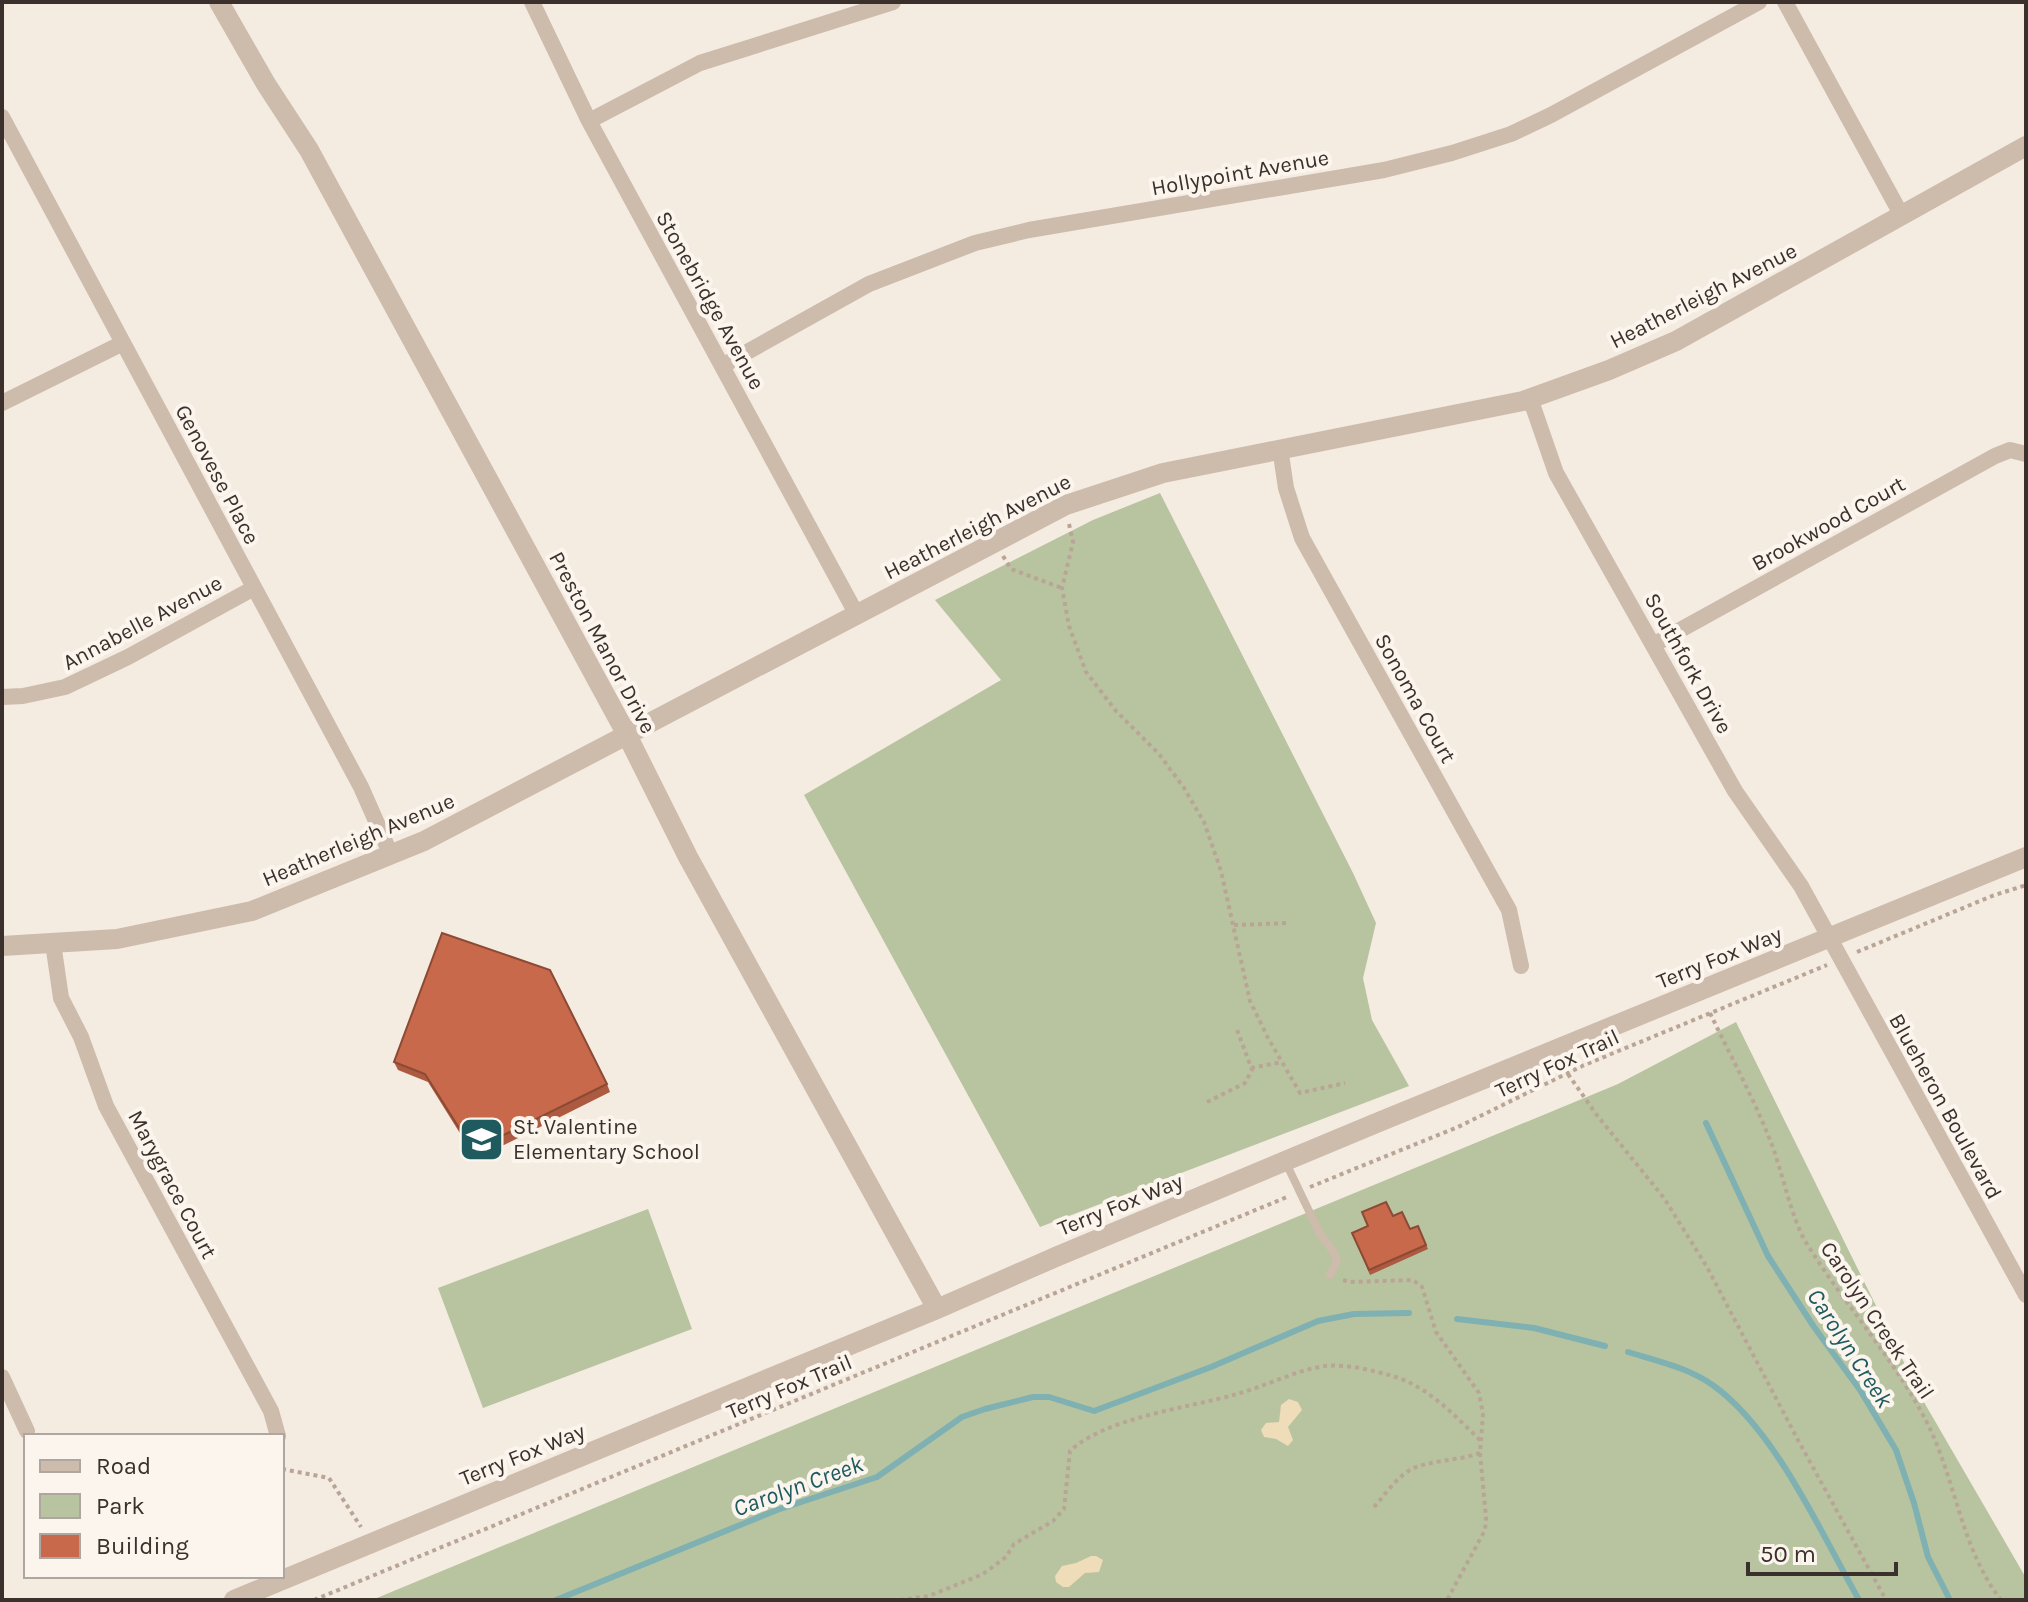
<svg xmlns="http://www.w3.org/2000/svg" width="2028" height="1602" viewBox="0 0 2028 1602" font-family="Karla,sans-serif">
	<rect width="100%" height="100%" fill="#f4ebe1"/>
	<path fill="#b8c4a0" d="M 1160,493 L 1353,873 L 1376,923 L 1363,978 L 1372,1020 L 1409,1086 L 1040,1227 L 804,795 L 1001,680 L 935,600 L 1093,520 Z
		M 1736,1022 L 1921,1397 L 2026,1578 L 2026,1600 L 372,1600 L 1618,1084 Z
		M 648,1209 L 692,1329 L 483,1408 L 438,1288 Z"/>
	<path fill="#efdcb8" d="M 1289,1399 L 1298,1402 L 1302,1410 L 1288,1427 L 1293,1440 L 1288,1446 L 1276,1439 L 1264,1437 L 1261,1430 L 1266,1423 L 1279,1422 L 1281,1405 Z
		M 1091,1556 L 1096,1556 L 1103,1560 L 1099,1572 L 1085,1573 L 1069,1587 L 1063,1587 L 1056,1582 L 1055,1576 L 1062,1566 L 1076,1563 Z"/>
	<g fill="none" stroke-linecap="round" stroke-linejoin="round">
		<path stroke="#7fb0b2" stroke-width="6" d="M 1706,1123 L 1768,1256 L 1814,1327 L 1860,1390 L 1896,1450 L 1914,1503 L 1928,1557 L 1950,1600
			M 1457,1319 L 1534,1328 L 1605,1346
			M 1628,1352 C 1658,1361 1689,1368 1714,1386 C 1776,1431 1821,1533 1859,1600
			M 556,1600 L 777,1510 L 877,1477 L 962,1417 L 985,1409 L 1033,1397 L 1049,1397 L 1094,1411 L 1211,1367 L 1318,1321 L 1354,1314 L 1409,1313"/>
		<path stroke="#b9a596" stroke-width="4" stroke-dasharray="4 4" stroke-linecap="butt" d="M 1069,524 L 1073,542 L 1062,588 L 1069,626 L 1086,672 L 1116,711 L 1159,754 L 1184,788 L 1204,822 L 1221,871 L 1250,1001 L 1268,1038 L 1300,1093 L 1345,1083
			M 1003,556 L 1011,569 L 1062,588
			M 1234,925 L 1289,923
			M 1857,952 L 1992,896 L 2026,885
			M 1710,1013 C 1730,1055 1753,1097 1770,1140 C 1782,1169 1791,1219 1807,1244 C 1843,1302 1890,1354 1923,1415 C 1956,1475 1959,1546 2001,1600
			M 1251,1068 L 1282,1062
			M 1568,1074 L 1596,1114 L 1664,1198 L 1707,1267 L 1799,1442 L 1886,1600
			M 1207,1102 L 1245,1083 L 1252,1070 L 1236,1027
			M 1310,1187 L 1458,1127 L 1582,1066 L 1827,965
			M 1343,1280 L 1349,1282 L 1413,1280 L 1422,1287 L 1436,1332 L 1479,1393 L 1483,1414 L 1480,1453 L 1486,1518 L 1485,1530 L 1447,1600
			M 282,1469 L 329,1478 L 361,1527
			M 1374,1507 C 1385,1495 1396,1478 1410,1470 C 1428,1460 1458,1461 1480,1453
			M 314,1600 L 1287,1197
			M 900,1600 L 929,1596 L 983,1574 L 1006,1557 L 1014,1544 L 1053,1521 L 1064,1509 L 1070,1451 C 1106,1417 1189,1408 1237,1394 C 1266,1386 1296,1370 1325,1366 C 1347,1364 1372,1370 1392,1376 C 1427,1385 1456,1417 1481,1441"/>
		<path stroke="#cdbbac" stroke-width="8" d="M 1286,1163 L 1320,1234 L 1333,1251 L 1337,1261 L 1330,1275"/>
		<path stroke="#cdbbac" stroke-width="16" d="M 532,2 L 589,121 L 857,615
			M 1785,2 L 1902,216
			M 2,117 L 361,787 L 391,855
			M 589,121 L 700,63 L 893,2
			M 722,366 L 869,284 L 975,243 L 1029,230 L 1384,170 L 1452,153 L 1511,134 L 1551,115 L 1759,2
			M 1530,398 L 1556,473 L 1735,791 L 1801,886 L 2026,1295
			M 2,403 L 123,343
			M 1280,448 L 1286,488 L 1302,538 L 1509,910 L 1521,966
			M 1653,645 L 1995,456 L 2010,450 L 2026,454
			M 2,697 L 23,696 L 65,687 L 128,657 L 254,588
			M 53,943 L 61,998 L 81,1037 L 106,1106 L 271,1411 L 278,1436
			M 2,1377 L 27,1431"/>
		<path stroke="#cdbbac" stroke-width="20" d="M 219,2 L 266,84 L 309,150 L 627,735 L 688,857 L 937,1309
			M 2,946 L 117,939 L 252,911 L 424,841 L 1066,505 L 1163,473 L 1523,401 L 1609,370 L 1676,341 L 2026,146
			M 234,1600 L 937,1309 L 1058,1256 L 1374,1124 L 2026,857"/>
	</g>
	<path fill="#ac5a40" d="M 394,1062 L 607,1084 L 610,1092 L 476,1159 L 428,1082 L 398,1070 Z
		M 1393,1216 L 1410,1229 L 1418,1226 L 1428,1249 L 1370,1275 L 1352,1233 Z"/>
	<path fill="#c8694b" stroke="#8c4a34" stroke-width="2" d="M 442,933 L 550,970 L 607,1084 L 473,1150 L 425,1074 L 394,1062 Z
		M 1386,1202 L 1393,1216 L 1402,1212 L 1410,1229 L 1418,1226 L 1426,1245 L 1369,1270 L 1352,1233 L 1368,1226 L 1362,1212 Z"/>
	<defs>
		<symbol id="school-square" viewBox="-11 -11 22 22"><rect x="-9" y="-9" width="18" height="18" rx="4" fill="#1f5a5e" stroke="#fbf5ee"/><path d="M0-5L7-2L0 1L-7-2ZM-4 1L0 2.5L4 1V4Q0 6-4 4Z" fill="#fff"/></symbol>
	</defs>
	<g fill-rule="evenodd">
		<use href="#school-square" x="456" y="1114" width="51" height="51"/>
	</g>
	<g text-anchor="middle" stroke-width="8" stroke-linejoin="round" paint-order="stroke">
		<g font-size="22" fill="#3b302b" stroke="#fbf5ee">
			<text transform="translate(1240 172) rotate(-10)" y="8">Hollypoint Avenue</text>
			<text transform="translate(1703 295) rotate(-27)" y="8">Heatherleigh Avenue</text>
			<text transform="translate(711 300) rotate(61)" y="8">Stonebridge Avenue</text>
			<text transform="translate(218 474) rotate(62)" y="8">Genovese Place</text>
			<text transform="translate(1828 523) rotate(-29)" y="8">Brookwood Court</text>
			<text transform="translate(977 526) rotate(-27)" y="8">Heatherleigh Avenue</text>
			<text transform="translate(142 622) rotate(-28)" y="8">Annabelle Avenue</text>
			<text transform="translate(603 642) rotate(62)" y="8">Preston Manor Drive</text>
			<text transform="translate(1689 663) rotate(61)" y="8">Southfork Drive</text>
			<text transform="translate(1416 698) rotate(61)" y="8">Sonoma Court</text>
			<text transform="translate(358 839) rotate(-23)" y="8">Heatherleigh Avenue</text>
			<text transform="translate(1719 957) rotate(-22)" y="8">Terry Fox Way</text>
			<text transform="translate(1557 1063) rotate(-25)" y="8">Terry Fox Trail</text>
			<text transform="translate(1946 1106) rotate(61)" y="8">Blueheron Boulevard</text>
			<text transform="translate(173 1184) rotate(62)" y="8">Marygrace Court</text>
			<text transform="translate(1120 1204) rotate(-22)" y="8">Terry Fox Way</text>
			<text transform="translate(1878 1320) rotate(56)" y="8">Carolyn Creek Trail</text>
			<text transform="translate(789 1386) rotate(-23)" y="8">Terry Fox Trail</text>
			<text transform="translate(522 1454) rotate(-22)" y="8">Terry Fox Way</text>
		</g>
		<g font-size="22" fill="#3b302b" stroke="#fbf5ee" text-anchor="start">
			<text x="513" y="1134">St. Valentine<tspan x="513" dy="25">Elementary School</tspan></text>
		</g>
		<g font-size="24" font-style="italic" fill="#1f5a5e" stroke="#fbf5ee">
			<text transform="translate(1850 1348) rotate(57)" y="8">Carolyn Creek</text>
			<text transform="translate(798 1486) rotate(-20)" y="8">Carolyn Creek</text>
		</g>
	</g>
	<rect width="2028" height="1602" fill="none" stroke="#3b302b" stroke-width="8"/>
	<rect x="24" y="1434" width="260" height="144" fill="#fbf5ee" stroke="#aea6a0" stroke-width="2"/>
	<rect x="40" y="1460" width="40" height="12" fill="#cdbbac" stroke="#aea6a0" stroke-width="2"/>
	<text x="96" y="1474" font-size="24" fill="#3b302b">Road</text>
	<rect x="40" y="1494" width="40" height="24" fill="#b8c4a0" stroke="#aea6a0" stroke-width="2"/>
	<text x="96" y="1514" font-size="24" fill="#3b302b">Park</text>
	<rect x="40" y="1534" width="40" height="24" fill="#c8694b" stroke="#aea6a0" stroke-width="2"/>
	<text x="96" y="1554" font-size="24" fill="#3b302b">Building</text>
	<path d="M1748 1562v12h148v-12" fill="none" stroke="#3b302b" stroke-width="4"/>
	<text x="1760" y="1562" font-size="24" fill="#3b302b" stroke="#fbf5ee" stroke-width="6" paint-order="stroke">50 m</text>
</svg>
